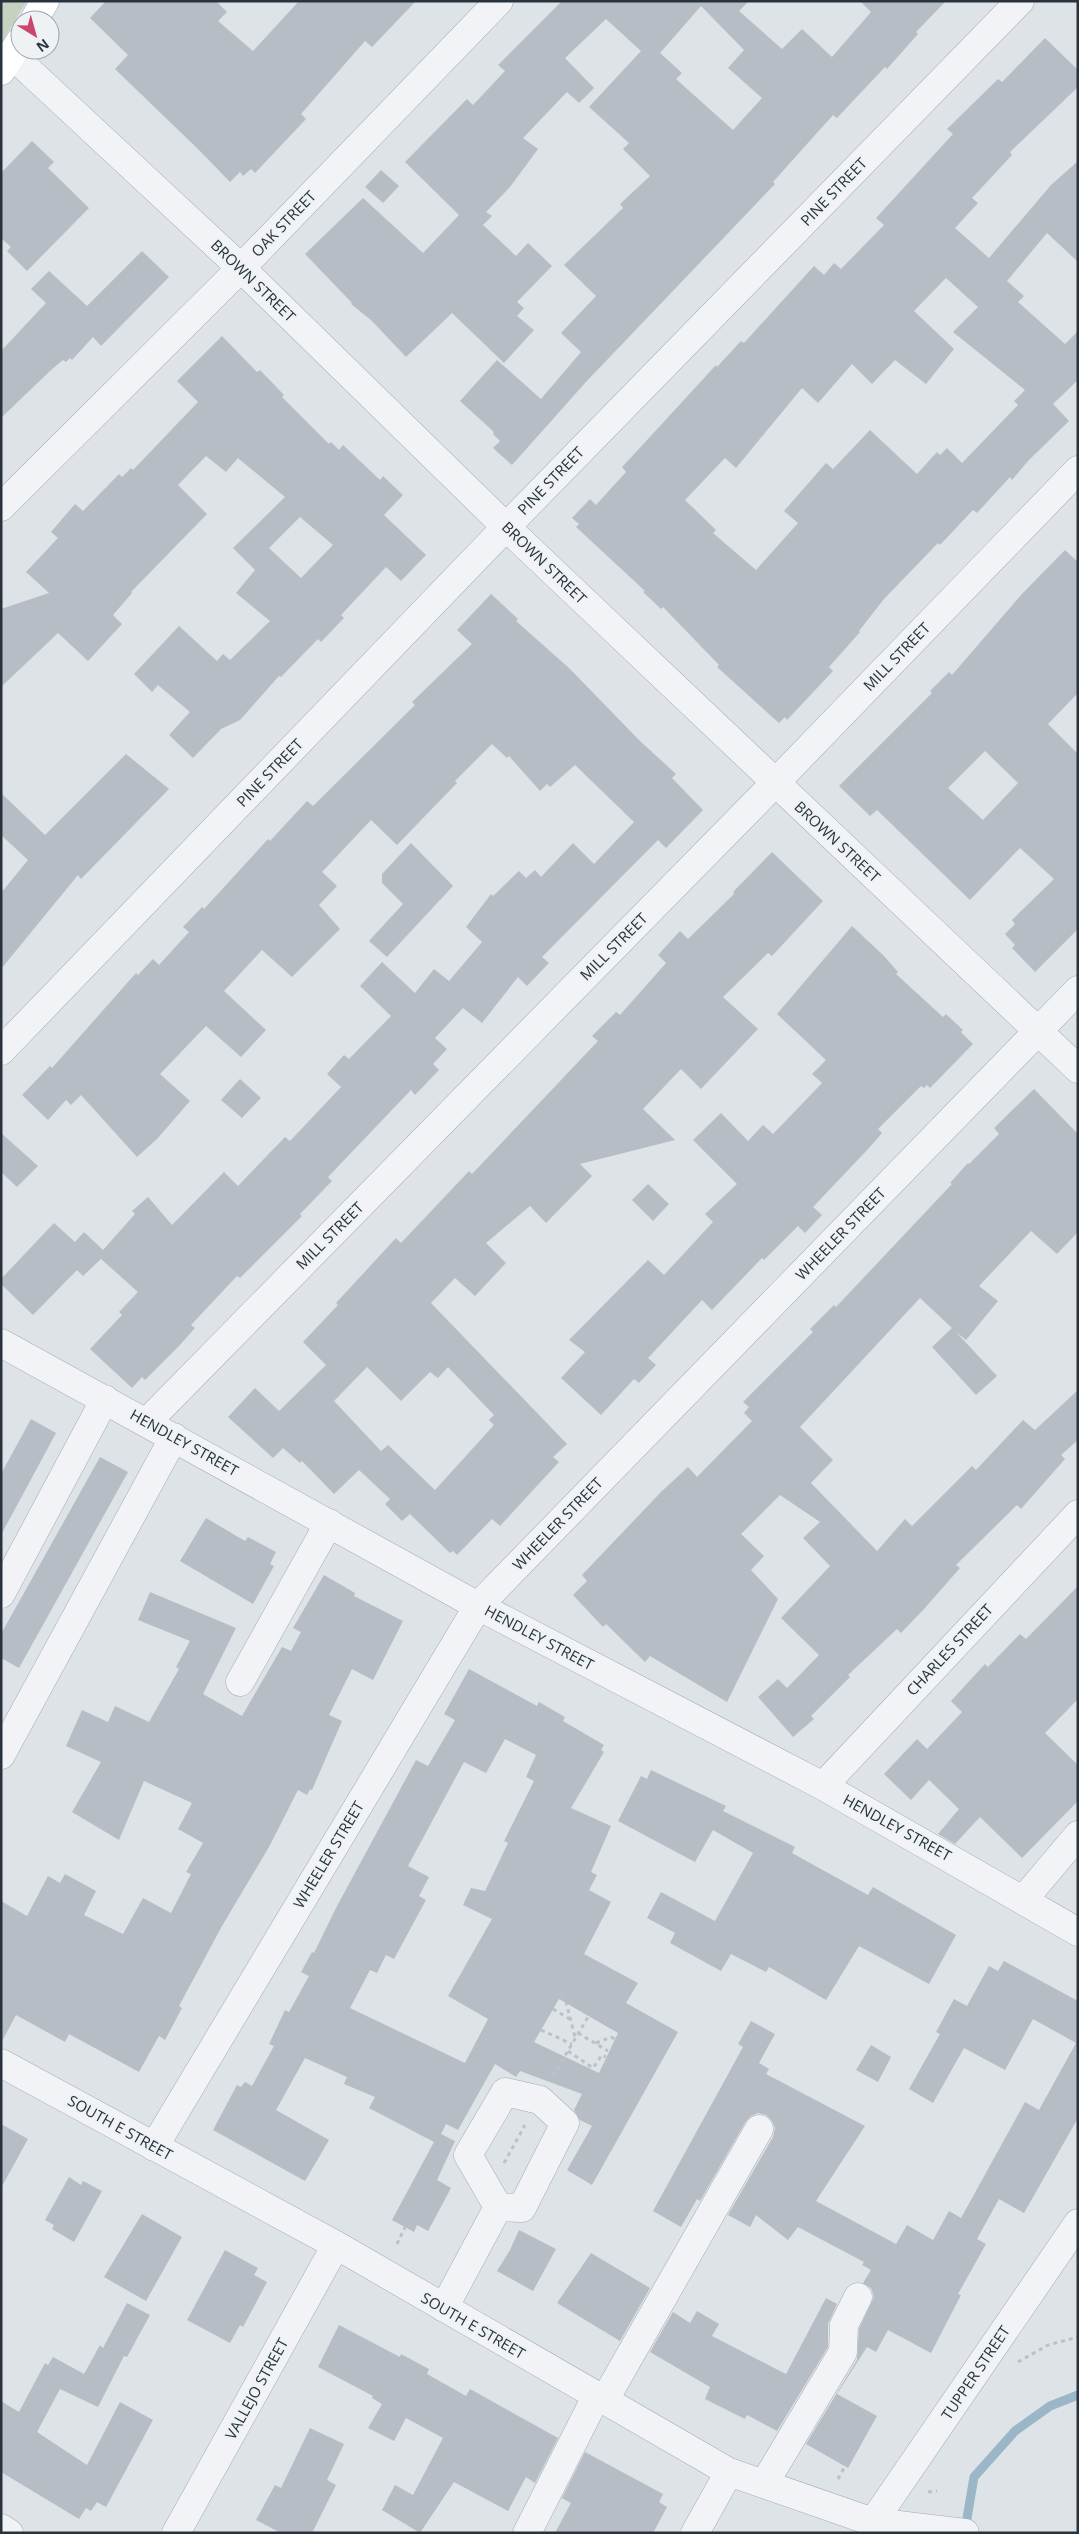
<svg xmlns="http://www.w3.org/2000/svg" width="1079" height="2534" viewBox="0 0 1079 2534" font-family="'Open Sans',sans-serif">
	<rect width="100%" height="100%" fill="#dee3e7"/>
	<path fill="#c7d1c0" d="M 1,1 L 27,1 L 1,43 Z"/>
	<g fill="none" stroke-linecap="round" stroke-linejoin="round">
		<path stroke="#9ab6c7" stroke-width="9" d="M 965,2530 L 974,2477 L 1015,2431 L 1050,2406 L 1078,2395"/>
	</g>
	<path fill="#b6bdc4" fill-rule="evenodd" d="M 106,1 L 216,1 L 227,12 L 218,21 L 253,51 L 299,1 L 416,1 L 372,47 L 365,41 L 301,114 L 306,119 L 255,173 L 251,169 L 243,176 L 240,172 L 230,182 L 199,150 L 115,69 L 128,55 L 90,18 Z
		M 562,1 L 749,1 L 739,11 L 782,49 L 802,29 L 832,57 L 871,12 L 860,1 L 946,1 L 916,32 L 918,34 L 887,69 L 885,67 L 837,118 L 833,115 L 773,182 L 775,184 L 585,383 L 512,465 L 493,448 L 500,441 L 493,434 L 494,432 L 460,401 L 497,360 L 541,399 L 581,352 L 561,333 L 596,296 L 564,265 L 623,208 L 620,204 L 650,176 L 623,149 L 629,143 L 589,107 L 641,51 L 606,19 L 565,58 L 594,88 L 579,103 L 567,92 L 523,138 L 538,149 L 510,187 L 486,212 L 492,216 L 483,225 L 516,256 L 528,243 L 552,266 L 517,302 L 524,308 L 517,316 L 534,330 L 504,363 L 452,313 L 406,357 L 372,321 L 351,304 L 352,303 L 305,254 L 363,198 L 423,253 L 459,215 L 405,162 L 467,99 L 473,105 L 505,71 L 498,65 ZM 701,6 L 744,50 L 728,68 L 762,98 L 733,130 L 676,79 L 682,73 L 660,53 Z
		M 1045,38 L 1078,70 L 1078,87 L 1010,152 L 1012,155 L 972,198 L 978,203 L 955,228 L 989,258 L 1051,185 L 1078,161 L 1078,262 L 1047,233 L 1007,281 L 1024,296 L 1018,302 L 1065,344 L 1078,331 L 1078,380 L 1053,404 L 1069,421 L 1028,461 L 1012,480 L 1010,477 L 977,513 L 973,510 L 940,545 L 938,543 L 884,599 L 859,631 L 860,632 L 829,667 L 833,671 L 787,720 L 785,717 L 779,723 L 717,667 L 719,665 L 663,607 L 661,609 L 643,592 L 645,591 L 576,527 L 579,524 L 572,518 L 590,499 L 596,505 L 626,472 L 622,467 L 637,451 L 716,365 L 717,367 L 741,341 L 744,343 L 814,266 L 824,275 L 834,263 L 841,269 L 884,225 L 876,218 L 953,134 L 947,129 L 998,79 L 1002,82 ZM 946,278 L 978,307 L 953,332 L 1025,390 L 1014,401 L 1018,405 L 962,463 L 947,448 L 940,455 L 937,452 L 917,474 L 870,430 L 833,469 L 826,463 L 784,511 L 798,523 L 756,570 L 713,533 L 716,530 L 685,500 L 725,458 L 736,468 L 802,388 L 818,403 L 852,364 L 872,384 L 895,360 L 926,384 L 954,349 L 914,311 Z
		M 32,141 L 54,162 L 48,168 L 89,208 L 27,271 L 7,251 L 11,247 L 1,238 L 1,173 Z
		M 381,170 L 399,186 L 383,203 L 365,187 Z
		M 142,251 L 169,277 L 101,346 L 93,337 L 72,360 L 70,358 L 66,362 L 63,360 L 51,370 L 1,418 L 1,351 L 46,303 L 31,289 L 49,271 L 87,306 Z
		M 222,336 L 257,372 L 260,370 L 284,395 L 282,397 L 329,444 L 331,442 L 339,450 L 343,445 L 380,480 L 383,476 L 403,495 L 384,515 L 426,555 L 401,581 L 386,567 L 341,615 L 344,618 L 321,642 L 318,639 L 281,677 L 279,676 L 240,720 L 221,729 L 193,758 L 169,735 L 190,712 L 158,685 L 152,692 L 134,674 L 179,626 L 217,661 L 223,654 L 230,660 L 270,621 L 236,593 L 255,570 L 233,548 L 285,497 L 238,458 L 226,472 L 206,456 L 178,485 L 207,514 L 131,592 L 132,593 L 113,615 L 122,624 L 88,661 L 58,633 L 1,687 L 1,609 L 49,593 L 26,572 L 58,538 L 51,532 L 75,504 L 83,511 L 119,474 L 122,477 L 131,468 L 133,470 L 198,402 L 177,381 ZM 300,517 L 333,545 L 301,578 L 269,548 Z
		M 1065,550 L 1078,562 L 1078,693 L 1048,724 L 1078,754 L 1078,929 L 1035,972 L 1012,948 L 1015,945 L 1005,934 L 1015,924 L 1012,920 L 1054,879 L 1020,848 L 970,900 L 877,810 L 870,816 L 839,786 L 932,693 L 930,691 L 949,672 L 952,675 L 1021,595 ZM 985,751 L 1018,783 L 983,820 L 948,788 Z
		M 491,594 L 518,619 L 516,621 L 569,668 L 640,741 L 676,774 L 672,778 L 703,810 L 666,848 L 658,840 L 542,957 L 549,963 L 527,986 L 518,977 L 482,1023 L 463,1008 L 435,1038 L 447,1049 L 433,1064 L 439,1070 L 415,1095 L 411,1090 L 328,1177 L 332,1181 L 300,1214 L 302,1216 L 240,1278 L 237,1276 L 191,1325 L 195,1328 L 179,1346 L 145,1380 L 142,1377 L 132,1388 L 90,1349 L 122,1315 L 119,1312 L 138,1292 L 101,1259 L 83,1276 L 77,1270 L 33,1315 L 1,1284 L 1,1279 L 54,1223 L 75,1242 L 84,1232 L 103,1250 L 135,1214 L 132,1211 L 148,1197 L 172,1225 L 224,1172 L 238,1186 L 285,1137 L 290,1141 L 341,1087 L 327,1074 L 344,1055 L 349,1059 L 391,1016 L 360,986 L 382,962 L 415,993 L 434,969 L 449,981 L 482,942 L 466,927 L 491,894 L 493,896 L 519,871 L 526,878 L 535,870 L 541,877 L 573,843 L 594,864 L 634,822 L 575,765 L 550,787 L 547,784 L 540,791 L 509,756 L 507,758 L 492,744 L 455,781 L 457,783 L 397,845 L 371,820 L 322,872 L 337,886 L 319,905 L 340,929 L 292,977 L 262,950 L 224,991 L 266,1030 L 241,1057 L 206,1026 L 160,1074 L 190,1101 L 157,1139 L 137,1157 L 81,1095 L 71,1105 L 66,1100 L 48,1120 L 22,1095 L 50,1066 L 52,1068 L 136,973 L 138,975 L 153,959 L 159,965 L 189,932 L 183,927 L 202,907 L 204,909 L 268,839 L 270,841 L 307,801 L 313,806 L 415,705 L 412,702 L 472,644 L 457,630 Z
		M 126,754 L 169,789 L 81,879 L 78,875 L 1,969 L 1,893 L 28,860 L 1,835 L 1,793 L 45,835 Z
		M 411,843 L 453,886 L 387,957 L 369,941 L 403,904 L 382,883 L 382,874 Z
		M 772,852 L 823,901 L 772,956 L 768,953 L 723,997 L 758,1029 L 701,1089 L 681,1069 L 643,1109 L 675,1140 L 580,1164 L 592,1176 L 546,1223 L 530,1206 L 486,1243 L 506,1263 L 475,1296 L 455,1278 L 431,1303 L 567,1444 L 553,1457 L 559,1462 L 500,1526 L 492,1519 L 457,1555 L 453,1551 L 450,1553 L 410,1514 L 402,1521 L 385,1504 L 390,1499 L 359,1470 L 334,1494 L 302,1461 L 300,1463 L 283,1448 L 273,1458 L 228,1417 L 255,1388 L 279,1411 L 326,1365 L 303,1342 L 338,1305 L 336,1303 L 396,1238 L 401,1243 L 469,1171 L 472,1174 L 598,1041 L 592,1036 L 616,1012 L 620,1015 L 666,963 L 658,955 L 680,931 L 688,939 L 734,894 L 733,892 ZM 367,1367 L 401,1401 L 430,1372 L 438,1378 L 448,1367 L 494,1415 L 489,1420 L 494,1425 L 435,1490 L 388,1445 L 381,1451 L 334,1401 Z
		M 852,926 L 884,956 L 898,972 L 896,974 L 943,1017 L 946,1014 L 963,1030 L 961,1032 L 973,1044 L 930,1088 L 927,1085 L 924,1088 L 921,1086 L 878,1129 L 882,1133 L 869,1148 L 813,1207 L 822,1215 L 805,1233 L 798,1226 L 764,1260 L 762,1258 L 712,1310 L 702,1300 L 648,1358 L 656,1365 L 639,1383 L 634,1379 L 601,1415 L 561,1378 L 585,1352 L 569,1340 L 648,1260 L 664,1275 L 713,1222 L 705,1214 L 737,1184 L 693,1140 L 721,1113 L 748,1141 L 763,1125 L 773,1134 L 822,1083 L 812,1074 L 826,1060 L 777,1014 Z
		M 240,1079 L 261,1098 L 242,1118 L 221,1100 Z
		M 1034,1089 L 1078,1134 L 1078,1232 L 1057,1254 L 1031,1231 L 979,1286 L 998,1301 L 966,1340 L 956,1332 L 997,1376 L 976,1395 L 932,1347 L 952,1328 L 920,1298 L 800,1427 L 833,1460 L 811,1483 L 877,1551 L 905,1519 L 912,1526 L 972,1466 L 976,1470 L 1023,1420 L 1035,1430 L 1078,1390 L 1078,1440 L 1061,1455 L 1065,1459 L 1021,1509 L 1017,1505 L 956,1565 L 960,1568 L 924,1609 L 901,1633 L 897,1629 L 848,1675 L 850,1677 L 811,1716 L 814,1719 L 793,1737 L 758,1697 L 778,1679 L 787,1688 L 819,1655 L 781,1618 L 830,1566 L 803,1538 L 820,1522 L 780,1495 L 741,1534 L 764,1556 L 751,1570 L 778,1599 L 727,1702 L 650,1656 L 645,1662 L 606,1624 L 603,1627 L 573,1595 L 587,1581 L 582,1575 L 661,1492 L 688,1467 L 697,1477 L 752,1421 L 744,1413 L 749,1407 L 743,1402 L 813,1332 L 810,1329 L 834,1305 L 836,1307 L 952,1184 L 950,1183 L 968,1163 L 969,1164 L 999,1134 L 994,1128 Z
		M 1,1133 L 38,1166 L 17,1187 L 1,1172 Z
		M 648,1184 L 669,1204 L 653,1221 L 632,1200 Z
		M 31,1419 L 56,1433 L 1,1535 L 1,1474 Z
		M 100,1457 L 128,1472 L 19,1668 L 1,1658 L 1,1634 Z
		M 206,1518 L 245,1541 L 248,1537 L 276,1552 L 270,1564 L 274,1566 L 253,1604 L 180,1561 Z
		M 324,1575 L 355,1593 L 354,1596 L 403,1621 L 373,1680 L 352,1669 L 329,1715 L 342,1721 L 312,1790 L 310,1789 L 307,1795 L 298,1790 L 269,1847 L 222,1926 L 179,2006 L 182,2008 L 165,2040 L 159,2036 L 139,2072 L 69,2034 L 65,2042 L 16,2015 L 1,2043 L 1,1901 L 27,1916 L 48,1876 L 60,1883 L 65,1874 L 96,1891 L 84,1915 L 123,1934 L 143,1898 L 171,1913 L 191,1874 L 186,1872 L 203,1843 L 178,1829 L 192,1803 L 144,1781 L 119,1840 L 72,1812 L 101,1762 L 66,1746 L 82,1710 L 108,1722 L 115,1706 L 149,1722 L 179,1669 L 176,1667 L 190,1641 L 138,1620 L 150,1592 L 236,1628 L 203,1694 L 242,1716 L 282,1647 L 291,1651 L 301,1632 L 293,1628 Z
		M 1078,1586 L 1078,1699 L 1045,1733 L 1078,1765 L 1078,1801 L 1022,1858 L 980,1817 L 955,1844 L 938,1834 L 959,1809 L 929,1780 L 911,1800 L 884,1774 L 917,1739 L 927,1749 L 962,1712 L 951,1701 L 985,1664 L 988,1667 L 1020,1634 L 1026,1639 Z
		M 469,1669 L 537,1706 L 539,1702 L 565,1717 L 563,1721 L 604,1745 L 601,1750 L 604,1752 L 571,1808 L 611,1826 L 591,1872 L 597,1875 L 589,1890 L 611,1902 L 584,1954 L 638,1983 L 626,2003 L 678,2032 L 592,2185 L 567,2170 L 592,2126 L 580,2120 L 574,2110 L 582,2094 L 520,2071 L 516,2077 L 495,2064 L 458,2130 L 446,2124 L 441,2134 L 455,2141 L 437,2180 L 451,2188 L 428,2231 L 417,2225 L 414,2232 L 392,2220 L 434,2142 L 369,2108 L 375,2097 L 344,2084 L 347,2077 L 305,2058 L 276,2110 L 329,2140 L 305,2181 L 213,2130 L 237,2085 L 241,2087 L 245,2082 L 252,2086 L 274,2046 L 269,2044 L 285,2010 L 289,2012 L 309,1976 L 301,1972 L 312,1952 L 314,1953 L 336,1908 L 416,1760 L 428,1766 L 455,1720 L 444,1714 ZM 505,1739 L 536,1755 L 526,1777 L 534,1781 L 504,1841 L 508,1843 L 485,1891 L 471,1888 L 463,1905 L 492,1919 L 448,1996 L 488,2019 L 465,2063 L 350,2008 L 370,1970 L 377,1973 L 386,1955 L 394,1959 L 426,1900 L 419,1896 L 429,1877 L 408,1866 L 464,1762 L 486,1773 ZM 559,1999 L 618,2033 L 599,2073 L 534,2042 Z
		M 651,1770 L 726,1806 L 723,1811 L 795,1847 L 792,1853 L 868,1895 L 873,1887 L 956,1935 L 929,1984 L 859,1946 L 826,2000 L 769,1967 L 766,1972 L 731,1954 L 721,1971 L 670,1943 L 675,1933 L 647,1918 L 661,1892 L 715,1921 L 753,1853 L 713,1830 L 695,1862 L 618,1821 L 641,1776 L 647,1779 Z
		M 1004,1961 L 1078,2001 L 1078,2118 L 1024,2213 L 999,2199 L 977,2239 L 986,2244 L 958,2294 L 961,2295 L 931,2353 L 888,2330 L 876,2352 L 867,2347 L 837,2394 L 877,2416 L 848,2468 L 806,2444 L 857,2360 L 859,2329 L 874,2297 L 871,2288 L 863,2283 L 871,2270 L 862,2265 L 864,2262 L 798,2227 L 788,2240 L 756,2215 L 750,2227 L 728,2215 L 773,2137 L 775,2128 L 772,2121 L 766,2115 L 758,2113 L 751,2116 L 746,2121 L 700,2201 L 697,2199 L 681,2227 L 653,2211 L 743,2047 L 738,2044 L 751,2021 L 775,2034 L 759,2063 L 769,2069 L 766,2074 L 865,2126 L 816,2201 L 896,2244 L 907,2225 L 933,2240 L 949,2211 L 961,2218 L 1025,2102 L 1039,2110 L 1076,2043 L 1033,2019 L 1005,2070 L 964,2048 L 933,2103 L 909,2089 L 940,2034 L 936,2032 L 954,1999 L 967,2006 L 989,1966 L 998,1971 Z
		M 871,2045 L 891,2057 L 878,2082 L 856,2070 Z
		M 1,2124 L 28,2139 L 1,2188 Z
		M 69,2177 L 81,2185 L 83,2181 L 102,2191 L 74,2242 L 52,2229 L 54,2225 L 45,2220 Z
		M 142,2214 L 182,2237 L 146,2301 L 104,2277 Z
		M 519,2230 L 556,2249 L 533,2291 L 497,2271 L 510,2250 Z
		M 225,2250 L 258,2268 L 254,2275 L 267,2282 L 243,2327 L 240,2325 L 230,2343 L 187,2320 Z
		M 591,2253 L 650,2288 L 620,2341 L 557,2303 Z
		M 826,2298 L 837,2304 L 828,2324 L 828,2347 L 777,2431 L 747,2415 L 745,2419 L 705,2399 L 710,2387 L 650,2352 L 673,2312 L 690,2323 L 697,2311 L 719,2324 L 712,2336 L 786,2374 Z
		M 127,2303 L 150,2315 L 127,2357 L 124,2356 L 98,2407 L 60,2389 L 37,2432 L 87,2465 L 120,2402 L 153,2420 L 106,2507 L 97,2502 L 91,2511 L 86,2508 L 79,2519 L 1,2472 L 1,2401 L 19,2412 L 45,2363 L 48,2365 L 53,2357 L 84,2374 L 100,2345 L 103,2348 Z
		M 339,2325 L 400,2357 L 401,2354 L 429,2369 L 427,2374 L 466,2396 L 470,2389 L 558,2438 L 535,2483 L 526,2477 L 508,2511 L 454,2482 L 420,2533 L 382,2510 L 395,2485 L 413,2495 L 443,2438 L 406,2418 L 394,2441 L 368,2428 L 382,2404 L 372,2398 L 373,2396 L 318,2367 Z
		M 310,2428 L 344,2444 L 327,2480 L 336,2485 L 312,2533 L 281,2533 L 256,2520 L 275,2485 L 281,2488 Z
		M 585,2452 L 663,2494 L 659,2502 L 667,2507 L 653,2533 L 555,2533 L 571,2503 L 562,2498 Z"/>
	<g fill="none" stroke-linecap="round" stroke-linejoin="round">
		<defs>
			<path id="minor" d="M 12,55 L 241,268 L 506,527 L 1078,1069
				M 1,507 L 241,268 L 499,1
				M 1,1051 L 506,527 L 1020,1
				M 1,1343 L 478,1606 L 823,1786 L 1078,1932
				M 147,1422 L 775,783 L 1078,470
				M 1,1594 L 105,1399
				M 240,1682 L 329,1523
				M 1,1755 L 174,1437
				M 823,1786 L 1078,1514
				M 1024,1899 L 1078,1835
				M 1,2063 L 336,2245 L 729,2472 L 873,2522 L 965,2533
				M 154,2147 L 478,1606 L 1078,990
				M 444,2308 L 498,2207 L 522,2208 L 565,2123 L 540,2100 L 505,2092 L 468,2155 L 498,2207
				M 604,2401 L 759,2129
				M 764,2484 L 843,2352 L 844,2325 L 858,2297
				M 873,2522 L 1078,2223
				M 1,2528 L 9,2533
				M 176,2533 L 336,2245
				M 527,2533 L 596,2397
				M 695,2533 L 729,2472"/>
			<path id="major" d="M 34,20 L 45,1
				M 1,71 L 20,41"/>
		</defs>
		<use href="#minor" stroke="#a4abb1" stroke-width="29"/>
		<use href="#major" stroke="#9ea9b3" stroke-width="29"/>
		<path stroke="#bdc1c6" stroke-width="3" stroke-dasharray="4 4" stroke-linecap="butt" d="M 561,1995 L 566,2002 L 575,2037
			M 553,2009 L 570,2019
			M 541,2030 L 572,2044
			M 578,2033 L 608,2051
			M 596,2043 L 611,2037 L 615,2039
			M 568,2051 L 593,2068 L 602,2055 L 606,2057
			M 553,2076 L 588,2017
			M 504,2163 L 525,2125
			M 397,2244 L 405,2227
			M 1018,2362 L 1048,2345 L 1078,2337
			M 838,2479 L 845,2466
			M 928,2492 L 937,2491"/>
		<use href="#minor" stroke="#f1f3f6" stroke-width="28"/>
		<use href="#major" stroke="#fff" stroke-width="28"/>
	</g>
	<g text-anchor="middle" stroke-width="4" stroke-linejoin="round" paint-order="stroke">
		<g font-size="15" fill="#28333e" stroke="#eef2f5">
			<text transform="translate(834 192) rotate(-46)" y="5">PINE STREET</text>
			<text transform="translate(284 224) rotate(-46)" y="5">OAK STREET</text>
			<text transform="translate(253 281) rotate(44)" y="5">BROWN STREET</text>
			<text transform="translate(551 481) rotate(-46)" y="5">PINE STREET</text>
			<text transform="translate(544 563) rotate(44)" y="5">BROWN STREET</text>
			<text transform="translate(897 657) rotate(-46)" y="5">MILL STREET</text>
			<text transform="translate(270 773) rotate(-46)" y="5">PINE STREET</text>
			<text transform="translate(837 842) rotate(43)" y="5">BROWN STREET</text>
			<text transform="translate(614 947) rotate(-45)" y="5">MILL STREET</text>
			<text transform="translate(841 1234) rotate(-46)" y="5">WHEELER STREET</text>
			<text transform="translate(330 1236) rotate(-45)" y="5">MILL STREET</text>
			<text transform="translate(184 1443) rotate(29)" y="5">HENDLEY STREET</text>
			<text transform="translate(558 1524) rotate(-46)" y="5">WHEELER STREET</text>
			<text transform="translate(539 1638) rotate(28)" y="5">HENDLEY STREET</text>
			<text transform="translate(950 1650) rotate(-47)" y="5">CHARLES STREET</text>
			<text transform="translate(897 1828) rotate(29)" y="5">HENDLEY STREET</text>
			<text transform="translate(329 1855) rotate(-59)" y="5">WHEELER STREET</text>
			<text transform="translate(120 2128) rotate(29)" y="5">SOUTH E STREET</text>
			<text transform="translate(473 2326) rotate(30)" y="5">SOUTH E STREET</text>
			<text transform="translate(976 2373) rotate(-56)" y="5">TUPPER STREET</text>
			<text transform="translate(257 2389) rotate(-61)" y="5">VALLEJO STREET</text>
		</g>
	</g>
	<rect width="1079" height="2534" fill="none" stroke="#28333e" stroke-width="5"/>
	<g transform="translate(35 35) rotate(143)"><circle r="24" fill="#eef2f5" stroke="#9fa6ac"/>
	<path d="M0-4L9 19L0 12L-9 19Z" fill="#ca466c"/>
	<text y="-8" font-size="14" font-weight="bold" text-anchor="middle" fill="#28333e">N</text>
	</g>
</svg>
